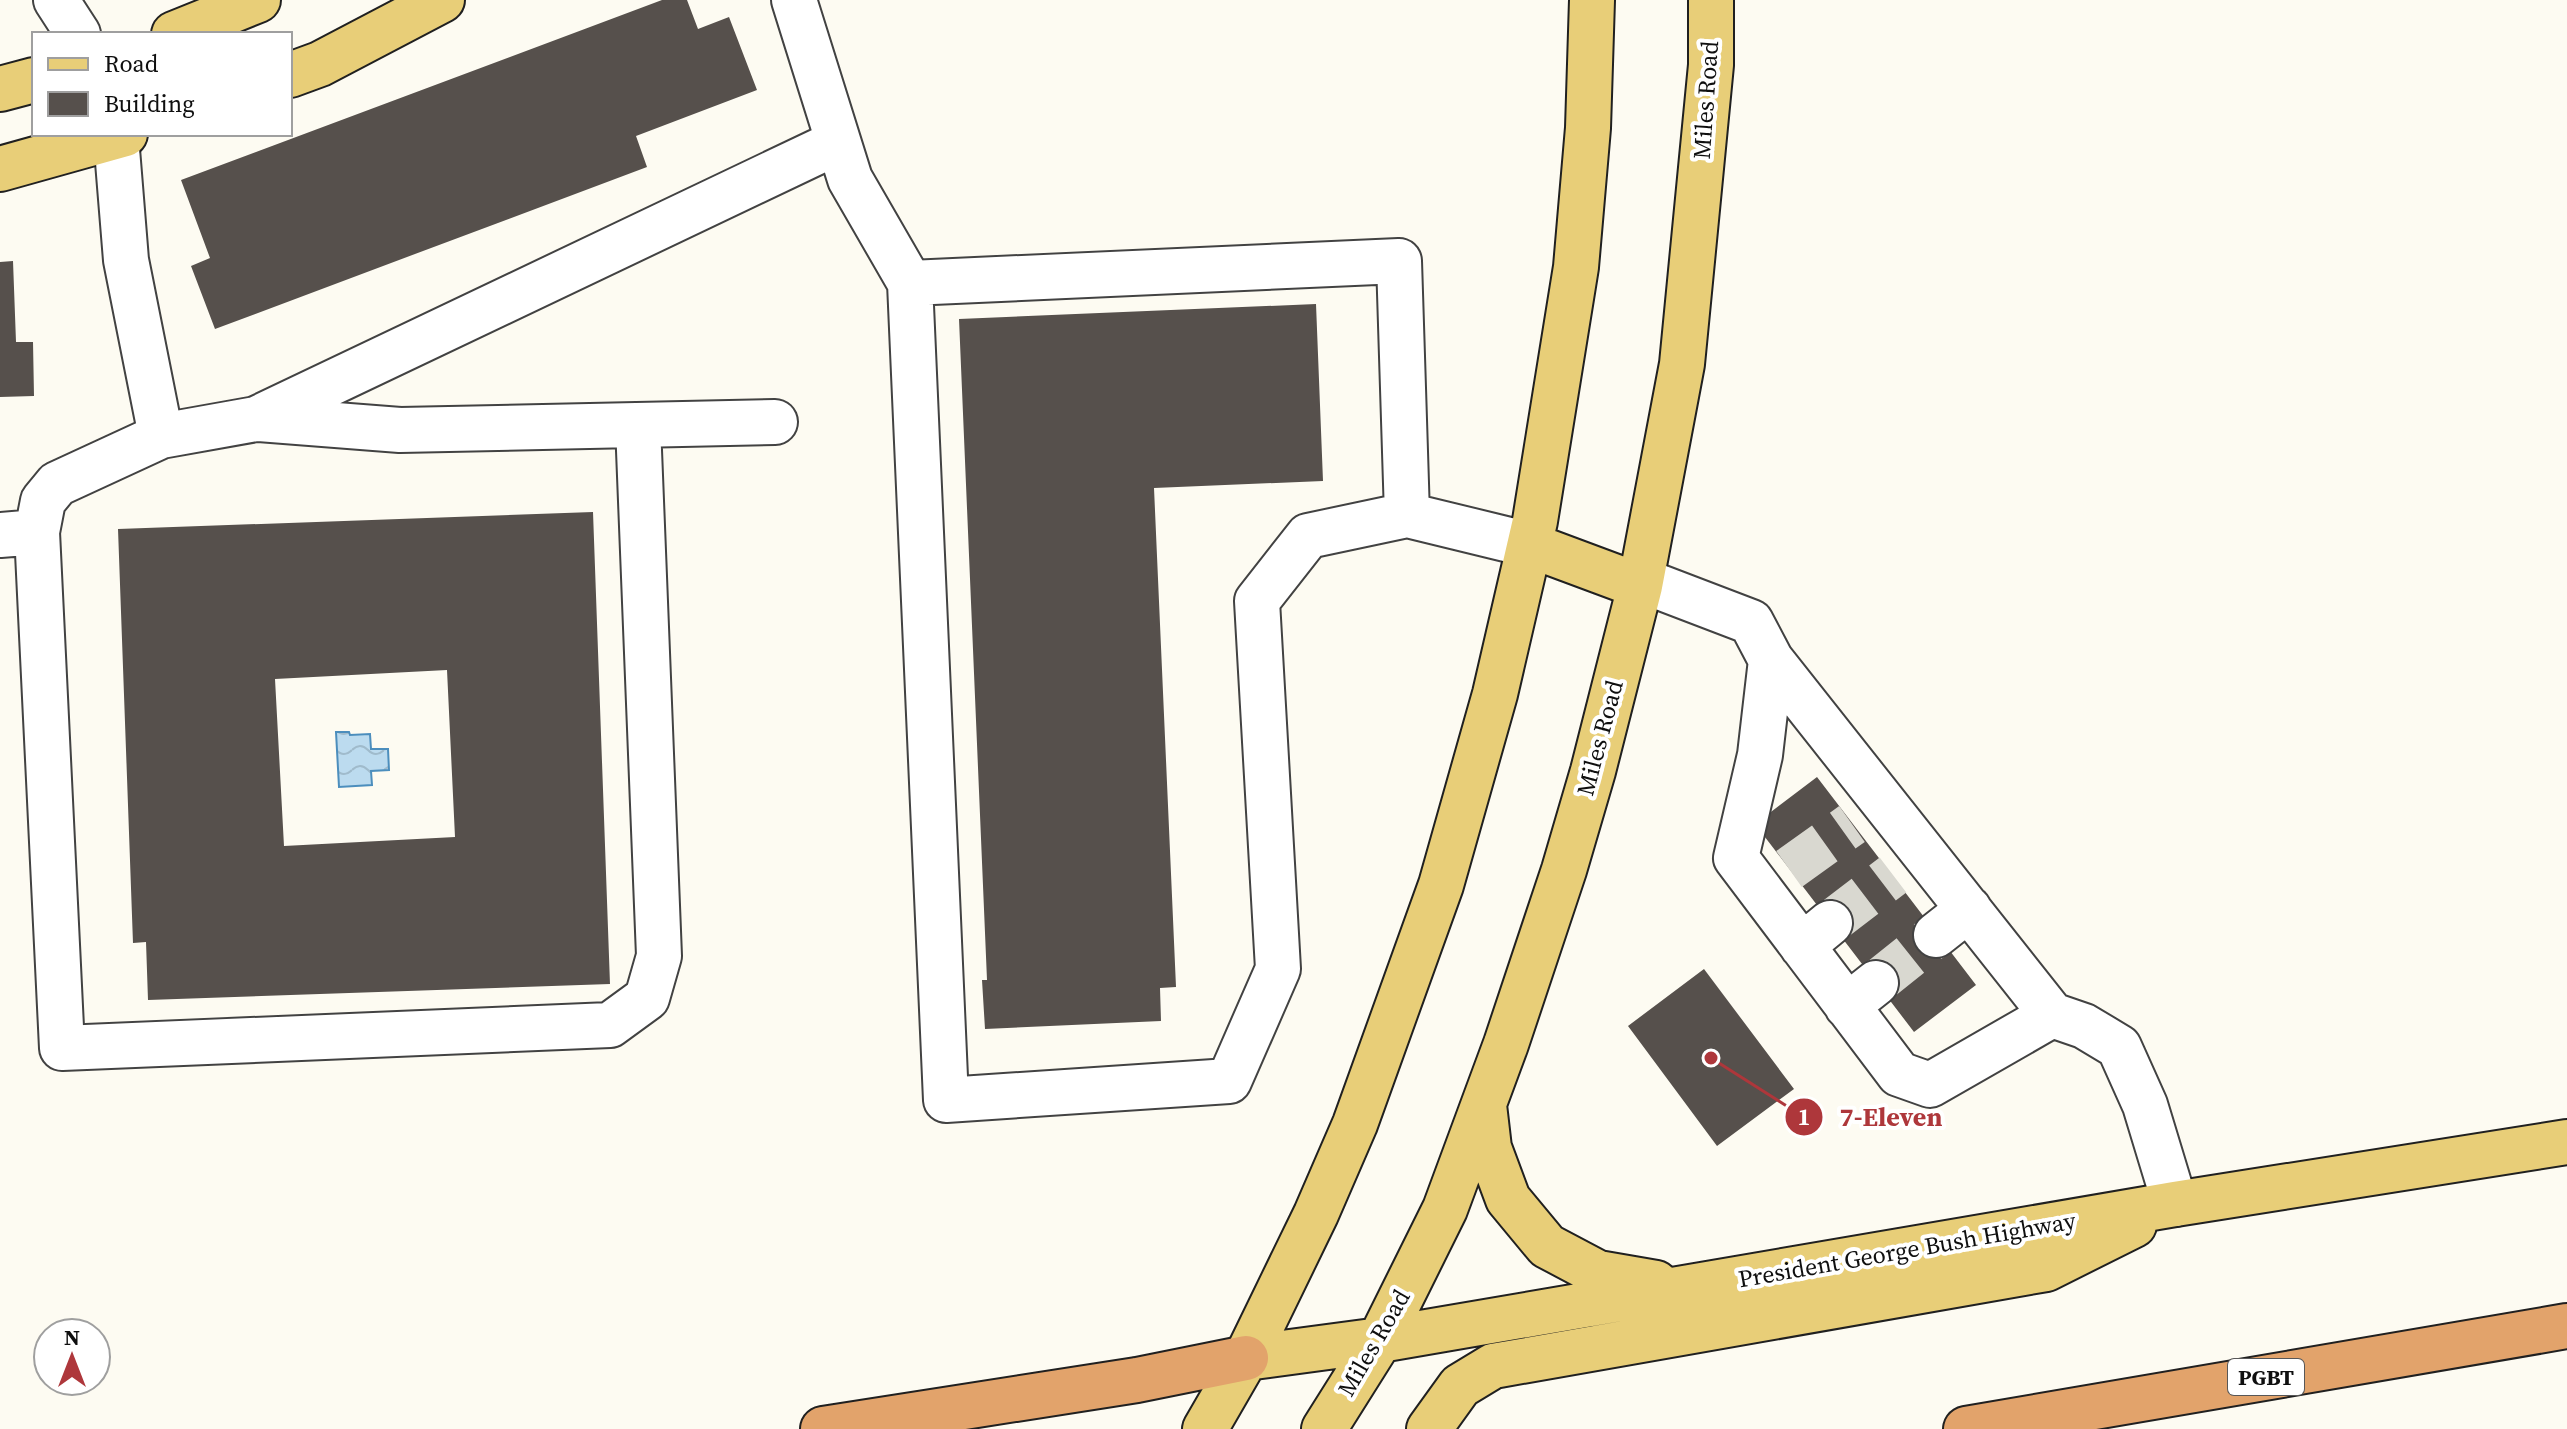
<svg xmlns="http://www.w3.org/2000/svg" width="2567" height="1429" viewBox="0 0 2567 1429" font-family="'Source Serif 4',serif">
	<defs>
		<pattern id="water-waves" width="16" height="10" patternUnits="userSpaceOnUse" patternTransform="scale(2)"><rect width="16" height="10" fill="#bcdbef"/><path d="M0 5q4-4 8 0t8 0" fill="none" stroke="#a0bbcc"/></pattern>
	</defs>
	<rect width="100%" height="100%" fill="#fdfbf2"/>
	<path fill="url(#water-waves)" stroke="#4c8ebd" stroke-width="2" d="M 336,732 L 349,732 L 350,735 L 370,734 L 371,749 L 388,749 L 389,770 L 371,771 L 372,785 L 339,787 Z"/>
	<path fill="#56504c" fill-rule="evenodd" d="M 662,0 L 687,0 L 698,29 L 729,17 L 757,90 L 636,136 L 647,167 L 215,329 L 191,266 L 210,258 L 181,180 Z
		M 13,261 L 16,342 L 33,342 L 34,396 L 0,397 L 0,262 Z
		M 1316,304 L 1323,481 L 1154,488 L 1176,987 L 1160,988 L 1161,1021 L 985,1029 L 982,980 L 987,980 L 959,319 Z
		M 593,512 L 610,984 L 148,1000 L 146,942 L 133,943 L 118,529 ZM 447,670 L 455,837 L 284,846 L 275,679 Z
		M 1817,777 L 1976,985 L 1914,1032 L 1755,824 Z
		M 1704,969 L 1794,1089 L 1717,1146 L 1628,1026 Z"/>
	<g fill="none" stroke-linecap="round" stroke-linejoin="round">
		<path stroke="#d9d8d0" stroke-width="44" stroke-dasharray="44 22" stroke-linecap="butt" d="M 1789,869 L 1852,824
			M 1830,923 L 1893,875
			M 1876,983 L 1936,935"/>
		<defs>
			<path id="minor" d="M 56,0 L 78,34
				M 794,0 L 850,179 L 910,283
				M 116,137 L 126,260 L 161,436 L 256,419 L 838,142
				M 259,419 L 400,430 L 775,422
				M 161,436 L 57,484 L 43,501 L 37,532 L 62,1048 L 610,1025 L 647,998 L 659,956 L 638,425
				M 1407,515 L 1308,536 L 1257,601 L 1278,969 L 1229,1081 L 946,1100 L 910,283 L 1399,261 L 1407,515 L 1530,545
				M 0,535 L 37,532
				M 1641,580 L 1751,622 L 1771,660 L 1760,755 L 1736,858 L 1899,1074 L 1930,1085 L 2052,1015 L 2084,1026 L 2119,1047 L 2145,1105 L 2175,1204
				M 1771,660 L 2052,1015
				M 1936,935 L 1969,909
				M 1802,946 L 1830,923
				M 1847,1006 L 1876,983"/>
			<path id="major" d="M 174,34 L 258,0
				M 290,75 L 320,64 L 442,0
				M 0,89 L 34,80
				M 0,169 L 125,134
				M 1530,545 L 1640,586
				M 1484,1105 L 1489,1148 L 1508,1199 L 1547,1246 L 1598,1273 L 1656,1283
				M 1246,1358 L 1380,1340 L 2175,1204 L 2567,1142
				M 1205,1429 L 1246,1358 L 1316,1214 L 1355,1124 L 1441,885 L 1495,694 L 1535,521 L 1576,267 L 1588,128 L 1592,0
				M 1324,1429 L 1380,1340 L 1445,1209 L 1506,1044 L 1564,870 L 1593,771 L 1640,586 L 1682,364 L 1711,65 L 1711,0
				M 1429,1429 L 1460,1386 L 1493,1366 L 2046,1269 L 2134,1225"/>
			<path id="highway" d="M 823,1429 L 1137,1380 L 1246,1358
				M 1966,1429 L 2567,1326"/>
		</defs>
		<use href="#minor" stroke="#424242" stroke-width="48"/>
		<use href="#major" stroke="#202020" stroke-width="48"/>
		<use href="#highway" stroke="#202020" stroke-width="48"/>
		<use href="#minor" stroke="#fff" stroke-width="44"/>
		<use href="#major" stroke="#e8ce78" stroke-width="44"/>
		<use href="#highway" stroke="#e2a36b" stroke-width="44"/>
	</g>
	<g text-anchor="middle" stroke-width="8" stroke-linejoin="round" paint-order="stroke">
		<rect fill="#fff" stroke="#575757" stroke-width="2" x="2228" y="1359" width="76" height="36" rx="6"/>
		<g font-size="22" font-weight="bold" fill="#0f0f0f">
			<text x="2266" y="1385">PGBT</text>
		</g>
		<g font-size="24" fill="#0f0f0f" stroke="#fff">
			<text transform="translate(1706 100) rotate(-86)" y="8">Miles Road</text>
			<text transform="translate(1600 738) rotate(-75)" y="8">Miles Road</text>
			<text transform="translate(1907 1250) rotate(-10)" y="8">President George Bush Highway</text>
			<text transform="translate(1374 1343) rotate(-60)" y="8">Miles Road</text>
		</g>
	</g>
	<path fill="none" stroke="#ae373b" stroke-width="3" d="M1711 1058L1804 1117"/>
	<g fill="#ae373b" stroke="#fff" stroke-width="3">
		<circle cx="1711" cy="1058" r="8"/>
		<circle cx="1804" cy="1117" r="20"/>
	</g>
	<g font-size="24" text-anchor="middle" font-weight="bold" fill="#fff">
		<text x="1804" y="1125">1</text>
	</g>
	<g font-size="26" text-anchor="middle" font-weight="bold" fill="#ae373b" stroke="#fff" stroke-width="8" stroke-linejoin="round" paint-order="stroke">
		<text x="1891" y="1126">7-Eleven</text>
	</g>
	<rect x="32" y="32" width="260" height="104" fill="#ffffff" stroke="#9f9f9f" stroke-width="2"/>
	<rect x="48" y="58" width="40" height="12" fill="#e8ce78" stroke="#9f9f9f" stroke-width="2"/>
	<text x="104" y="72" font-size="24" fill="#0f0f0f">Road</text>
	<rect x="48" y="92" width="40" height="24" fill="#56504c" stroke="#9f9f9f" stroke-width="2"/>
	<text x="104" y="112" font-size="24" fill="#0f0f0f">Building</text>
	<g transform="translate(72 1357)"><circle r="38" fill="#ffffff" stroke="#9f9f9f" stroke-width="2"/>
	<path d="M0-6L14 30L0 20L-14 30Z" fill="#ae373b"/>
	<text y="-12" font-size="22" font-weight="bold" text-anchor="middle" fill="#0f0f0f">N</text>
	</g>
</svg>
